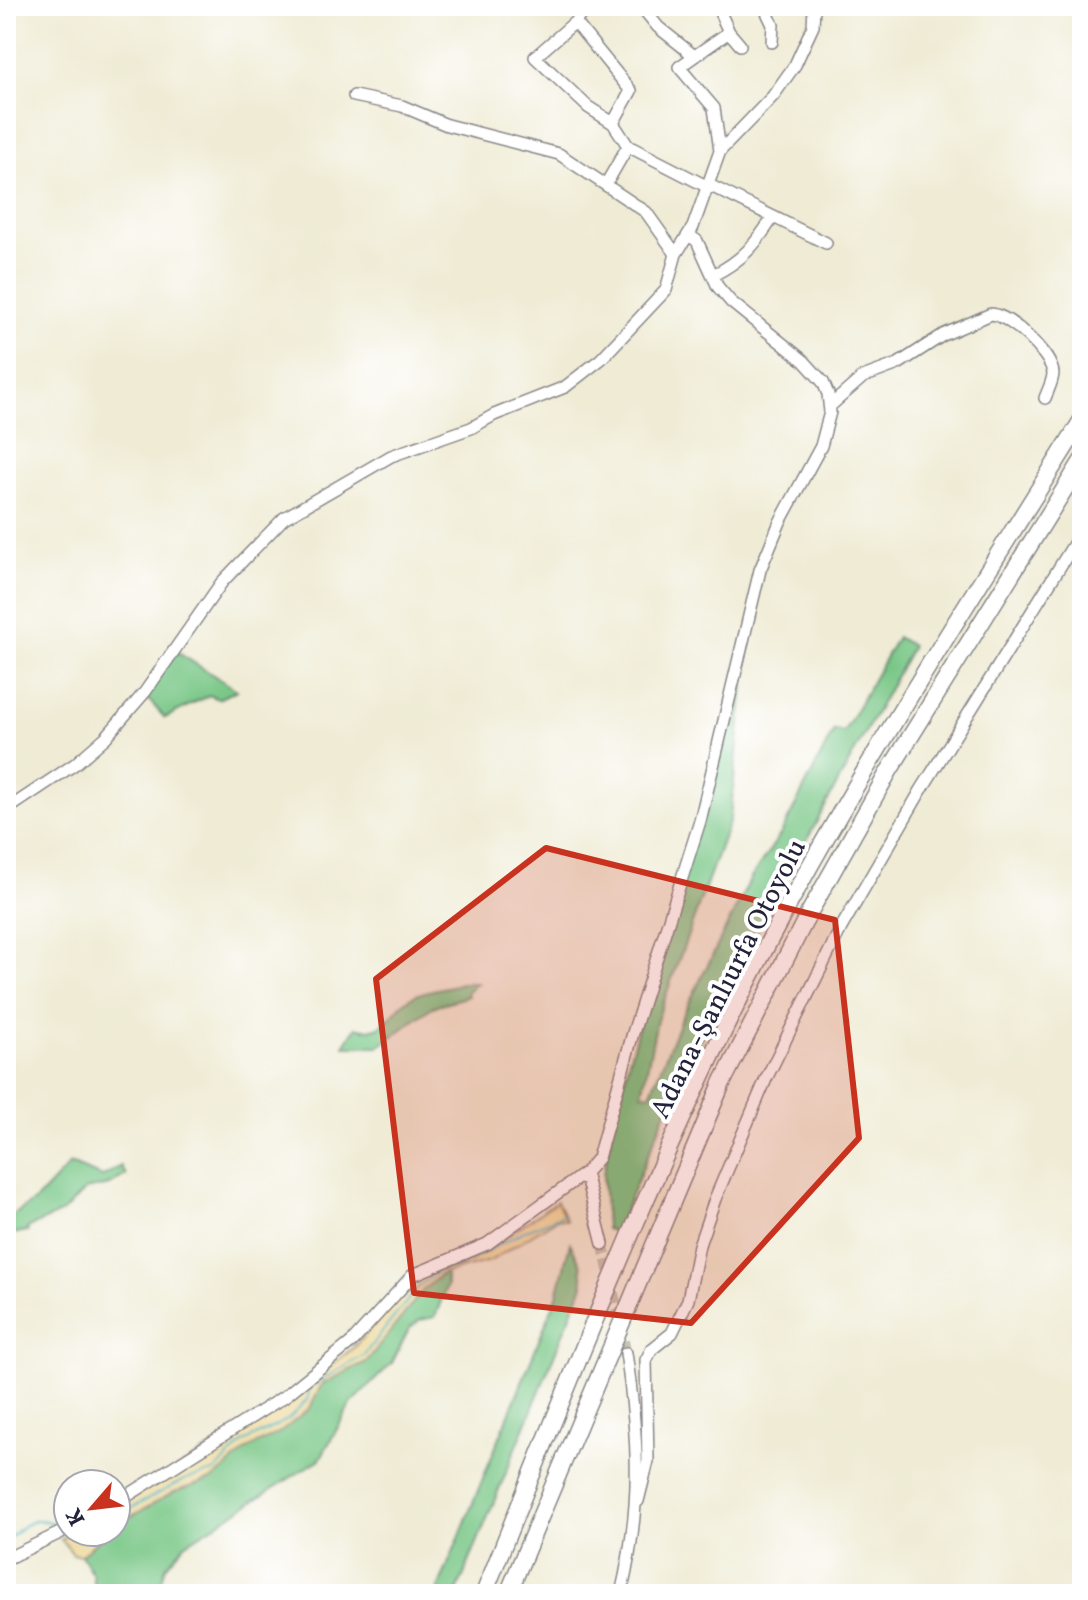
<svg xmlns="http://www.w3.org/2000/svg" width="1088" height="1600" viewBox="0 0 1088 1600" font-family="Vollkorn,serif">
	<rect width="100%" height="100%" fill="#fff"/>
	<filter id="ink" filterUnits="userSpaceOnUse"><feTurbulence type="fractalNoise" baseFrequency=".0125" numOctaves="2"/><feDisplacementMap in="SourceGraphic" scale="16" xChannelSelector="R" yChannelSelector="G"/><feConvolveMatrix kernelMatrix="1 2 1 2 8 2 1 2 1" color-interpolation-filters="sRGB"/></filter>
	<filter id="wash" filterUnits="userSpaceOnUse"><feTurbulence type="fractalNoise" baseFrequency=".006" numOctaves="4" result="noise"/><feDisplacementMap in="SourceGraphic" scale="32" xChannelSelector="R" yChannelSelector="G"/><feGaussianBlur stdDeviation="1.8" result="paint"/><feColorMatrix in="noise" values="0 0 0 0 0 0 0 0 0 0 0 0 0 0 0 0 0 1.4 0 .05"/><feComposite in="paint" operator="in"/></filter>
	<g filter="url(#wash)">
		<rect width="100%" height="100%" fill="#efebd4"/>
		<path fill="#79c787" stroke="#4e7461" stroke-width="2" d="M 897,637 L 912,646 L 718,1004 L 670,1102 L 616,1232 L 606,1229 L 603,1174 L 629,1060 L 741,674 L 745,676 L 730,819 L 657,1020 L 642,1093 L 650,1094 L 681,1019 L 751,878 L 782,832 L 834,730 L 844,732 Z
			M 177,651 L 180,654 L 237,690 L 218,699 L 209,695 L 165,718 L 145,696 Z
			M 461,983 L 477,983 L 467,991 L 468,996 L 432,1007 L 379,1046 L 344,1046 L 356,1027 C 388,1038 390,1008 412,997 C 427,989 446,989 461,983 Z
			M 70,1164 L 102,1177 L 121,1166 L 126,1175 L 109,1185 L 85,1190 L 63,1212 L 27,1228 L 28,1231 L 6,1235 L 6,1220 L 37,1199 Z
			M 570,1243 L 581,1265 L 583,1285 L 456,1594 L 436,1594 L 557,1296 Z
			M 445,1272 L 447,1285 L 435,1317 L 420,1320 L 409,1329 L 392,1363 L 351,1404 L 320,1459 L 185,1544 L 166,1566 L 158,1594 L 119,1594 L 110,1586 L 93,1588 L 93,1575 L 81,1555 L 107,1532 L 116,1532 L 116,1525 L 174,1492 L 213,1479 L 249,1448 L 282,1431 L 298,1415 L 308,1410 L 322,1384 L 366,1362 L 424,1289 Z"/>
		<path fill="#eeda9e" stroke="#887e6c" stroke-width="2" d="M 557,1201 L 566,1220 L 557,1219 L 490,1261 L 441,1274 L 424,1289 L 366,1362 L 322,1384 L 310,1408 L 282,1431 L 249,1448 L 213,1479 L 174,1492 L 116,1525 L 116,1507 L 289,1399 L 353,1348 L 414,1279 L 495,1244 Z
			M 73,1532 L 107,1532 L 81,1555 L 73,1554 L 61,1539 Z"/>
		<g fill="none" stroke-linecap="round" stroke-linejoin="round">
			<path stroke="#42b0be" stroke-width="2" d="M 116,1516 L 186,1479 L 214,1472 L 244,1442 L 289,1419 L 307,1400 L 310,1387 L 363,1356 L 420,1285 L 440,1270 L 462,1265 L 524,1231 L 563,1215
				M 69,1535 L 84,1541 L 96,1532
				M 6,1541 C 21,1527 34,1513 56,1525"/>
		</g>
	</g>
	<g filter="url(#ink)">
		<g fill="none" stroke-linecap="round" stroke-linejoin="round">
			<path stroke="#c6c3b5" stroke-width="11" stroke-dasharray="11 5.5" stroke-linecap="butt" d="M 603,1244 L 626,1353"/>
			<defs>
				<path id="minor" d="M 587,6 L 575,22 L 535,57 L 588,107 L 613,123 L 628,146 L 706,186
					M 641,6 L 658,27 L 693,55
					M 717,6 L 729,32 L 740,45
					M 764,6 L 773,25 L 772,42
					M 575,22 L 631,91 L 613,123
					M 354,96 L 402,106 L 447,125 L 559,154 L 646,212 L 676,254
					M 720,151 L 714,108 L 679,67 L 729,32
					M 606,184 L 628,146
					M 707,184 L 826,243
					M 713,275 C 742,261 756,244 773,217
					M 830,406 L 863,377 L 898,364 L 943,335 L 991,314 C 1010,315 1051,354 1053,373 C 1053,381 1048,390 1045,398
					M 6,810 L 75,764 L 106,737 L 145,692 L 222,582 L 284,518 L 391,456 L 471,428 L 494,415 L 565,387 L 601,359 L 666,290 L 676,254 L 693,227 L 720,151 L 773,96 L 795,65 L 813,26 L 814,6
					M 585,1173 L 603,1244
					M 638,1501 L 648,1461 L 646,1360 L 652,1349 L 672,1333 L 688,1300 L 699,1245 L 715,1199 L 766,1079 L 841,928 L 920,792 L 1082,531
					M 116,1503 L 285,1396 L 352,1342 L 413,1275 L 487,1244 L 585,1173 L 598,1158 L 633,1033 L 700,821 L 760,570 L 780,522 L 821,446 L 830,412 L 828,394 L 823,382 L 804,361 L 731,302 L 718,287 L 697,241 L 689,235
					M 6,1559 L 68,1529
					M 621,1594 C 642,1506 639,1441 626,1353"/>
				<path id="highway" d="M 484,1594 C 577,1362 670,1122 790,902 C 880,737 983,580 1082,420
					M 508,1594 L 722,1083 L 809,913 L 889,771 L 1082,461"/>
			</defs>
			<use href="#minor" stroke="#888688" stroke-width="14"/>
			<use href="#highway" stroke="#888688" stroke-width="19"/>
			<use href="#minor" stroke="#fff" stroke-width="11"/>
			<use href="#highway" stroke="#fff" stroke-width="16"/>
		</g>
	</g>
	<path fill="#c8321e" fill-opacity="0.2" stroke="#c8321e" stroke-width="6" stroke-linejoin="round" d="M 546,848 L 835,920 L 859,1138 L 691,1323 L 414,1293 L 376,979 Z"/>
	<g text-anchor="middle" stroke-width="8" stroke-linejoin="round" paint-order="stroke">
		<g font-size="28" fill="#22223b" stroke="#fff">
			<text transform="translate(727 978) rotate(-63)" y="10">Adana-Şanlıurfa Otoyolu</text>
		</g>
	</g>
	<rect width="1088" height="1600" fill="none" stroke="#fff" stroke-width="32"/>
	<g transform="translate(92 1508) rotate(242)"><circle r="38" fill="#ffffff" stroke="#a7a7b1" stroke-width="2"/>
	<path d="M0-6L14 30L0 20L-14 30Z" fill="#c8321e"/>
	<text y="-12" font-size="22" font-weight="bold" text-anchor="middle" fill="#22223b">K</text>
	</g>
</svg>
